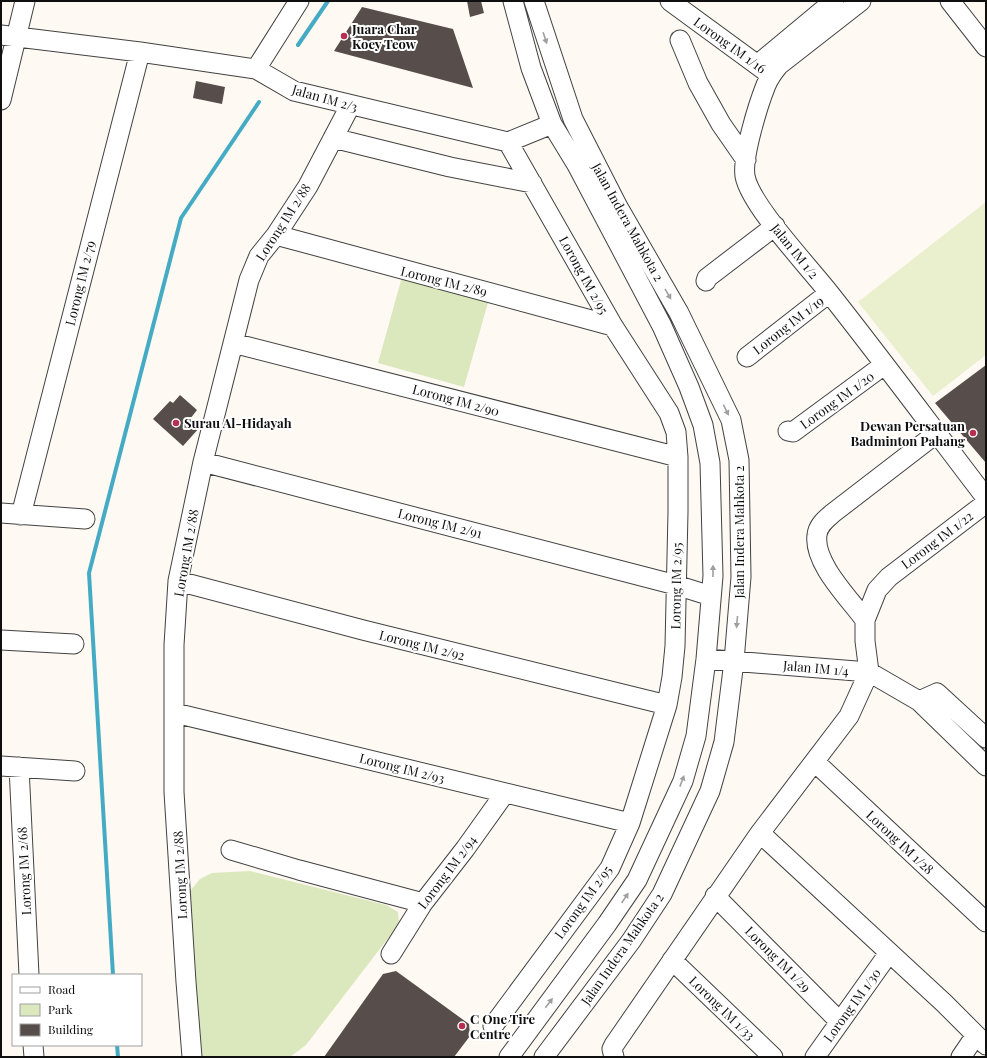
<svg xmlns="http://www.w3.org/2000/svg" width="987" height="1058" viewBox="0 0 987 1058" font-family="'Playfair Display',serif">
	<rect width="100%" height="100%" fill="#fef9f2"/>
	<path fill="#dbe7bd" d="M 402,277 L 489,299 L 464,387 L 378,363 Z
		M 250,871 L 386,905 L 398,912 L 399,924 L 306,1045 L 290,1057 L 200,1057 L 186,896 L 200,879 L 212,873 Z"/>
	<path fill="#eaefce" d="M 986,202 L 986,355 L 933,396 L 858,302 Z"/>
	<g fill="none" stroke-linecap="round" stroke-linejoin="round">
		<path stroke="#45abc5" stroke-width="4" d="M 298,45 L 328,1
			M 113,975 L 89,573 L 181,218 L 259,102
			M 117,1045 L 118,1057"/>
	</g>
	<path fill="#574e4c" d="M 467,1 L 481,1 L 484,13 L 470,17 Z
		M 362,7 L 453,29 L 473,88 L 334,51 Z
		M 196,81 L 225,87 L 222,104 L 193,98 Z
		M 986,365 L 986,463 L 935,403 Z
		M 180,395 L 197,410 L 190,419 L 200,427 L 183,446 L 153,419 L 170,401 L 173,403 Z
		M 396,971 L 469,1024 L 470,1036 L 454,1057 L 324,1057 L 383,974 Z"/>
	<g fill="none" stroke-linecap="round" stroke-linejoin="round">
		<defs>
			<path id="minor" d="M 534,1 L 573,119 L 618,207 L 679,313 L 731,420 L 739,460 L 741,577 L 734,661 L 724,742 L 710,791 L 662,894 L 631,941 L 544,1057
				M 670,1 L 771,75
				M 861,1 L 779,65 C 774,71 769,78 766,85 C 758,105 742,157 745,176 C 750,205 810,268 830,294 C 883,361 934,430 986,498
				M 950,1 L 986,47
				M 1,35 L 140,52 L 256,69 L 294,91 L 508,142 L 552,124
				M 680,40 L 698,83 L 721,124 L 746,160
				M 757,65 L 834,1
				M 256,69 L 299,1
				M 1,100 L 25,1
				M 333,138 L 450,167 L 532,183
				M 276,235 L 613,326
				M 706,281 L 707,278 L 775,226
				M 233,343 L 678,457
				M 747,357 L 829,293
				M 788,431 L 793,432 L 884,365
				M 203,462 L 676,585 L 711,596
				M 1,513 L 85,519
				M 21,515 L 140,52
				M 178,581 L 363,630 L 667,705
				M 865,620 C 850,599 813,563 817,535 C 818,525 826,519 833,513 L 937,433
				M 1,640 L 74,644
				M 706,659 L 869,672 L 919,701 L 986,766
				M 919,701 L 937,693 L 986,738
				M 175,713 L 630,823
				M 815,762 L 986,922
				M 1,766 L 75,771
				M 19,767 L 29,975
				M 760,833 L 944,1003 L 986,1045
				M 231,850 L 299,870 L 423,903
				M 715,896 L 840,1022
				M 391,954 L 423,903 L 465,849 L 505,793
				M 672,960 L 773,1057
				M 493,1026 L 610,868 L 630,823 L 667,705 L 672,677 L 675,646 L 678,512 L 678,457 L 676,432 L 669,413 L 613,326 L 508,142
				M 33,1045 L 34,1057
				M 192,1057 L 186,982 L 174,792 L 174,645 L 178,581 L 203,462 L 249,280 L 259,256 L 276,235 L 308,186 L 350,106
				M 509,1057 L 607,924 L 637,880 L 683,781 L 696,736 L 706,659 L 713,576 L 710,463 L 703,425 L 689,387 L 662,326 L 577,165 L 552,124 L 531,68 L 513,1
				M 614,1057 L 612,1049 L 614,1045 L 760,833 L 849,716 L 869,672 L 865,641 L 865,620 L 877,590 L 889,577 L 986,503
				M 815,1057 L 889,953
				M 961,1057 L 976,1035"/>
		</defs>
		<use href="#minor" stroke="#424242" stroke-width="21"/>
		<use href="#minor" stroke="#fff" stroke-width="19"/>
	</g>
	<defs><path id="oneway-solid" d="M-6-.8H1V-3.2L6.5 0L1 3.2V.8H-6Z"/></defs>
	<g fill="#9f9f9f">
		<use href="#oneway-solid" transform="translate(545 38) rotate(72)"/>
		<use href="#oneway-solid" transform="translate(668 294) rotate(60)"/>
		<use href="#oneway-solid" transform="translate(726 410) rotate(64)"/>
		<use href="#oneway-solid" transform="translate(713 571) rotate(-90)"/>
		<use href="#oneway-solid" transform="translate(737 622) rotate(95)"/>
		<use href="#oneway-solid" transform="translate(682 781) rotate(-69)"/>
		<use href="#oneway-solid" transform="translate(625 898) rotate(-56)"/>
		<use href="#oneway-solid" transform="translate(549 1003) rotate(-53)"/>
	</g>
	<g fill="#b72f50" stroke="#fff" stroke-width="1.5">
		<circle cx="344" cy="36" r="4"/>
		<circle cx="176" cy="423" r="4"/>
		<circle cx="973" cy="433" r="4"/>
		<circle cx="462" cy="1026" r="4"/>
	</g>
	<g text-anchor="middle" stroke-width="4" stroke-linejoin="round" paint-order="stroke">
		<g font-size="13" font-weight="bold" fill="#0f0f0f" stroke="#fff" text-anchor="start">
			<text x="352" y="34">Juara Char<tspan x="352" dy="15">Koey Teow</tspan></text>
			<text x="184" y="428">Surau Al-Hidayah</text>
			<text x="965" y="431" text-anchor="end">Dewan Persatuan<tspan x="965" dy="15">Badminton Pahang</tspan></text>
			<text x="470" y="1024">C One Tire<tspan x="470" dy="15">Centre</tspan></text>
		</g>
		<g font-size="13" fill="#0f0f0f" stroke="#fff">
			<text transform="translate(730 45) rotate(36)" y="5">Lorong IM 1/16</text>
			<text transform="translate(325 98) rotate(16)" y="5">Jalan IM 2/3</text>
			<text transform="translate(283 222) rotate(-57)" y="5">Lorong IM 2/88</text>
			<text transform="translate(628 222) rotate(61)" y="5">Jalan Indera Mahkota 2</text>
			<text transform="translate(795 251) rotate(51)" y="5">Jalan IM 1/2</text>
			<text transform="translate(584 275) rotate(61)" y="5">Lorong IM 2/95</text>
			<text transform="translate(444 281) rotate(14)" y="5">Lorong IM 2/89</text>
			<text transform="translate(80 283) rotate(-76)" y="5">Lorong IM 2/79</text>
			<text transform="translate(788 325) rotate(-38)" y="5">Lorong IM 1/19</text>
			<text transform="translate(456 400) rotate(15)" y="5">Lorong IM 2/90</text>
			<text transform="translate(837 400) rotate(-36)" y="5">Lorong IM 1/20</text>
			<text transform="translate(440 523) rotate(14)" y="5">Lorong IM 2/91</text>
			<text transform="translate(739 532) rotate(-90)" y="5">Jalan Indera Mahkota 2</text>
			<text transform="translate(937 540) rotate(-37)" y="5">Lorong IM 1/22</text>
			<text transform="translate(186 553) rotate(-80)" y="5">Lorong IM 2/88</text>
			<text transform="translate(676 586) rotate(-89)" y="5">Lorong IM 2/95</text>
			<text transform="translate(422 645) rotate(14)" y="5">Lorong IM 2/92</text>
			<text transform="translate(816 668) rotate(5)" y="5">Jalan IM 1/4</text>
			<text transform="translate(402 768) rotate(14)" y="5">Lorong IM 2/93</text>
			<text transform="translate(900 842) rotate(43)" y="5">Lorong IM 1/28</text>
			<text transform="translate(24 871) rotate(-93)" y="5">Lorong IM 2/68</text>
			<text transform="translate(447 872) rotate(-53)" y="5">Lorong IM 2/94</text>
			<text transform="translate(180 875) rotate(-93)" y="5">Lorong IM 2/88</text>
			<text transform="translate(583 902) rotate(-54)" y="5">Lorong IM 2/95</text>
			<text transform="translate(622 949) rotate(-55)" y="5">Jalan Indera Mahkota 2</text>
			<text transform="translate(778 959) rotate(45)" y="5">Lorong IM 1/29</text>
			<text transform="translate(852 1005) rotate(-54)" y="5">Lorong IM 1/30</text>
			<text transform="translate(722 1008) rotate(44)" y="5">Lorong IM 1/33</text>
		</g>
	</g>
	<rect width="987" height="1058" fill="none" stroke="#0f0f0f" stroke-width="4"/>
	<rect x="12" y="974" width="130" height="72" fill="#ffffff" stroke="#9f9f9f"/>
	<rect x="20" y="987" width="20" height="6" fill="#ffffff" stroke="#9f9f9f"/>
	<text x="48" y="994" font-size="12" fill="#0f0f0f">Road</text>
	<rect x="20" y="1004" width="20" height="12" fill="#dbe7bd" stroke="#9f9f9f"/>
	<text x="48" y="1014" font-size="12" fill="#0f0f0f">Park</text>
	<rect x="20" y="1024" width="20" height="12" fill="#574e4c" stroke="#9f9f9f"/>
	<text x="48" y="1034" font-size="12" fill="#0f0f0f">Building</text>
</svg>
